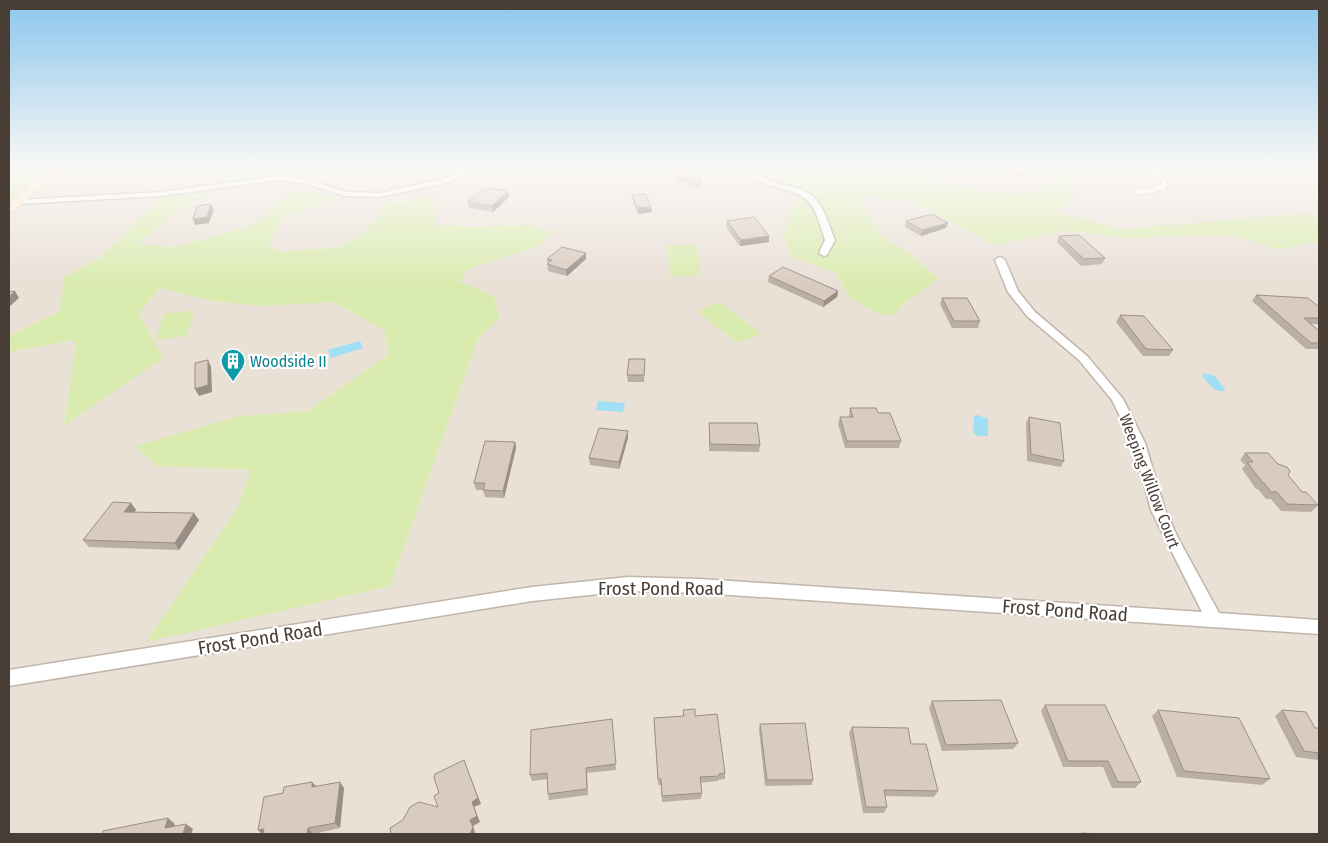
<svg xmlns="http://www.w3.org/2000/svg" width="1328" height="843" viewBox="0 0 1328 843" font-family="'Fira Sans Condensed',sans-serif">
	<rect width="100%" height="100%" fill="#f5efe8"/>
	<path fill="#e9e0d6" d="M 49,168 L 241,168 L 210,183 L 248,184 L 304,168 L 841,168 L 848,172 L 779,175 L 796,198 L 784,236 L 791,256 L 836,273 L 850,298 L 893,316 L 907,301 L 938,279 L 911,254 L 883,238 L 855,195 L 913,202 L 994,245 L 1062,231 L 1131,238 L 1278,233 L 1118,229 L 1046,218 L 900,168 L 1319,168 L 1319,834 L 9,834 L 9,352 L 76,340 L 64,425 L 139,313 L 160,288 L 213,301 L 259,306 L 334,302 L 385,331 L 388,355 L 308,411 L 241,416 L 156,466 L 251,470 L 238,507 L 147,641 L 390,586 L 478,339 L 500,317 L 494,296 L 459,282 L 467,269 L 537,247 L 554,233 L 529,225 L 467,227 L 437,225 L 432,196 L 387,204 L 364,233 L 338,247 L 281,252 L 270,247 L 270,242 L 285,215 L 338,198 L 292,189 L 256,224 L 175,247 L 137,244 L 172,215 L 206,194 L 160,198 L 99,259 L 64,277 L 60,311 L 9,336 L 9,202 Z"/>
	<path fill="#daebaf" d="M 9,168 L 49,168 L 9,202 Z
		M 241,168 L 304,168 L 248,184 L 209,184 Z
		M 841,168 C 857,168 888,164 902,168 C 946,181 1024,216 1060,174 L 1057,168 L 1319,168 L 1319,173 L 1178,169 L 1132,174 L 1083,176 L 1076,179 C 1076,202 1073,204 1052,210 L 1118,229 L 1129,229 L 1303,213 L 1319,214 L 1319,241 L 1294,246 L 1280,250 L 1238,237 L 1214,235 L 1131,238 L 1062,231 L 994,245 L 913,202 L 856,196 L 883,237 L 911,254 L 938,279 L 907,301 L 893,316 L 876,313 L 850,298 L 836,273 L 791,256 L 784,235 L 796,198 L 778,175 L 847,172 Z
		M 292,189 L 339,198 L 284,215 L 270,243 L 270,247 L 281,252 L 339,247 L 364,233 L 387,204 L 433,196 L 437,225 L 467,227 L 529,225 L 554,232 L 537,247 L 468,269 L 460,282 L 494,296 L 500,318 L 478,339 L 390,586 L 146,642 L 238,507 L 251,470 L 156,466 L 135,446 L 241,416 L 308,411 L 388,355 L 385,331 L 334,302 L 259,306 L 213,301 L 160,288 L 139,313 L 163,358 L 64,426 L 76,340 L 9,352 L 9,336 L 60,311 L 64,277 L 99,259 L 160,198 L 208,194 L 172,215 L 138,244 L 175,247 L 256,224 Z
		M 667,245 L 697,245 L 701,276 L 670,276 Z
		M 717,303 L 722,304 L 759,332 L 760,335 L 740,342 L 735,341 L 699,313 L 699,310 Z
		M 195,310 L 186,336 L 156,340 L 164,314 Z"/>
	<path fill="#a1e0f4" d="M 360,341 L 363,348 L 331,358 L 328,350 Z
		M 1204,373 L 1215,376 L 1226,390 C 1215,394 1209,384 1202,376 Z
		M 598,401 L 625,403 L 623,412 L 596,410 Z
		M 978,415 L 988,419 L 988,436 L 978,436 L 973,433 L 974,416 Z"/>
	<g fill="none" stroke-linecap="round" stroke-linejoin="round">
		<defs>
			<path id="lane" d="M 1135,192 L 1149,191 L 1165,186 L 1163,180 L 1153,168"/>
			<path id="street" d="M 468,168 L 478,168 L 451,182 L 380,197 L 345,196 L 304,183 L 277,180 L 162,196 L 17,204 L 13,202 L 17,200 L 162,192 L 277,176 L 305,179 L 346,192 L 380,193 L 446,178 Z
				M 741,168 C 752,167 758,176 768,180 C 779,184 791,186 802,190 C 823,198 827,221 835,240 L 827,255 L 824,256 L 819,253 L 825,240 C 821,228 818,214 810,203 C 796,186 761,190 741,168 Z
				M 1000,257 L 1005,260 L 1018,291 L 1035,312 L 1087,356 L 1123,399 L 1145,443 L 1165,510 L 1178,538 L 1219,613 L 1319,620 L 1319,634 L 700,593 L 628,591 L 532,601 L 9,686 L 9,670 L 532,587 L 628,577 L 700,579 L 1202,612 L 1151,510 L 1133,443 L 1112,400 L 1079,360 L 1027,316 L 1008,292 L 995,260 Z"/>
			<path id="secondary" d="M 50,168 L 61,168 L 13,212 L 9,212 L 9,203 Z"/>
		</defs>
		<use href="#lane" stroke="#c1b5aa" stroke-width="6"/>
		<use href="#street" stroke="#c1b5aa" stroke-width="3"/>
		<use href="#secondary" stroke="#dabd97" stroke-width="2"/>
		<use href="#lane" stroke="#fff" stroke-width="4.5"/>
		<use href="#street" fill="#fff" fill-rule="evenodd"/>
		<use href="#secondary" fill="#ffe8c8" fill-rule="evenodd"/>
	</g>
	<path fill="#bbafa5" d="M 379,168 L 395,168 L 385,171 Z
		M 674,168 L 697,168 L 701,181 L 701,187 L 689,187 L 687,182 L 677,183 Z
		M 1000,168 L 1036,168 L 1036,170 L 1019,176 L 1000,169 Z
		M 485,191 L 508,191 L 509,197 L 493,212 L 469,208 L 468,202 Z
		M 632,195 L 651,207 L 652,212 L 638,214 L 633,201 Z
		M 727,221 L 769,236 L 769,242 L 740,246 L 726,227 Z
		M 906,221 L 948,223 L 946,228 L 921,236 L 905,227 Z
		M 1059,236 L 1105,258 L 1102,264 L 1081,266 L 1057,242 Z
		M 547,259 L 586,259 L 567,276 L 548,271 Z
		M 769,276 L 838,291 L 837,297 L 823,307 L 768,282 Z
		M 1256,295 L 1319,307 L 1319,324 L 1311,324 L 1319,331 L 1319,349 L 1306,349 L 1252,301 Z
		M 942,298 L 980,321 L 978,328 L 952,328 L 940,304 Z
		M 1120,315 L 1173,350 L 1169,356 L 1143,356 L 1116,322 Z
		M 645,359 L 644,382 L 628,382 L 627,375 Z
		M 850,408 L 878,413 L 901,441 L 899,448 L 845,448 L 838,424 L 840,417 L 849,417 L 849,415 Z
		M 1029,417 L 1064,461 L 1061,467 L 1027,461 L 1026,423 Z
		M 709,423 L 760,445 L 759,452 L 709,451 Z
		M 628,431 L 628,438 L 619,469 L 590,465 L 589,458 Z
		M 515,442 L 516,448 L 504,498 L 485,497 L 483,490 L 476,490 L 474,483 Z
		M 1245,453 L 1278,464 L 1288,475 L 1302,492 L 1318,505 L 1311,512 L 1281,511 L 1271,499 L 1266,499 L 1258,489 L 1256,489 L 1242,469 L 1245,465 L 1240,460 Z
		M 131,503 L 136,510 L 134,512 L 199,520 L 179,550 L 89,547 L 83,540 Z
		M 932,701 L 1018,743 L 1013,749 L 942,751 L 929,708 Z
		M 1045,705 L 1141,782 L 1135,788 L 1112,788 L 1103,767 L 1063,767 L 1041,711 Z
		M 683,710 L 695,716 L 725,773 L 725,779 L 718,780 L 718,781 L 700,783 L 702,793 L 701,799 L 662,802 L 661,785 L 658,785 L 654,718 L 683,716 Z
		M 1158,710 L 1270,779 L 1262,785 L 1177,777 L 1152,716 Z
		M 1282,710 L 1315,728 L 1319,728 L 1319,762 L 1318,760 L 1296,757 L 1275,716 Z
		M 612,719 L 616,770 L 587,773 L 588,795 L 549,800 L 548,794 L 548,779 L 532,781 L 530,775 Z
		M 760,724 L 813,780 L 812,785 L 765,786 L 759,730 Z
		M 852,727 L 911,744 L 938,791 L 934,797 L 885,796 L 887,807 L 884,813 L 863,813 L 849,733 Z
		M 316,786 L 344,788 L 340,828 L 313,834 L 262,834 Z"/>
	<path fill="#998e86" d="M 384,168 L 395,168 L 385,171 Z
		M 548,168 L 561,168 L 561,170 L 548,172 Z
		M 1028,168 L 1036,168 L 1036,170 L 1019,176 L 1021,171 Z
		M 508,191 L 509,197 L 493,212 L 492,206 Z
		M 211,204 L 214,210 L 209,223 L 195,225 L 193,219 Z
		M 651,207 L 652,212 L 638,214 L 637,208 Z
		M 948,223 L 946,228 L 921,236 L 922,230 Z
		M 769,236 L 769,242 L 740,246 L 741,240 Z
		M 586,253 L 586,259 L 567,276 L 566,270 Z
		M 15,291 L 19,298 L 9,307 L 9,297 Z
		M 838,291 L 837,297 L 823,307 L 824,301 Z
		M 208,360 L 211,367 L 212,392 L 199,396 L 195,389 Z
		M 628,431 L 628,438 L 619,469 L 619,462 Z
		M 515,442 L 516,448 L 504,498 L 503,491 Z
		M 131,503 L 136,510 L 129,519 L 124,512 Z
		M 194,513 L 199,520 L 179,550 L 175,543 Z
		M 466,766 L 481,804 L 474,807 L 480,822 L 473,826 L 475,833 L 475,834 L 470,834 L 470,820 L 472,802 Z
		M 312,782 L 317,787 L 312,787 Z
		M 340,782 L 344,788 L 340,828 L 335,823 Z
		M 168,818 L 175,824 L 172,834 L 165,828 Z
		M 186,824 L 193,829 L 191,834 L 183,834 Z
		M 308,828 L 313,834 L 307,834 Z
		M 264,829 L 269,834 L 262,834 L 258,830 Z"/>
	<path fill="#dacbc0" stroke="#998e86" d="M 675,168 L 697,168 L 701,181 L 689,182 L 687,177 L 677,177 Z
		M 1013,168 L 1028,168 L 1021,171 Z
		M 488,188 L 508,191 L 492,206 L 468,202 L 481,190 L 485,191 Z
		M 646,194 L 651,207 L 637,208 L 632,195 Z
		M 211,204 L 207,217 L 193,219 L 197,206 Z
		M 932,214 L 948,223 L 922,230 L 906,221 Z
		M 754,217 L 769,236 L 741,240 L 727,221 Z
		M 1079,235 L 1105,258 L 1084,259 L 1059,236 Z
		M 562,247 L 586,253 L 566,270 L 547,264 L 552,260 L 547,259 Z
		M 783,267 L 838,291 L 824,301 L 769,276 Z
		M 15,291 L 9,297 L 9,292 Z
		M 1256,295 L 1308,298 L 1319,307 L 1319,318 L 1304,318 L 1319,331 L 1319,343 L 1311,343 Z
		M 942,298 L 967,298 L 980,321 L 954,321 Z
		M 1120,315 L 1144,316 L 1173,350 L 1146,349 Z
		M 629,359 L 645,359 L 644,375 L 627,375 Z
		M 208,360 L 208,385 L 195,389 L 195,363 Z
		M 850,408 L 876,408 L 878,413 L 890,413 L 901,441 L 847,441 L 840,417 L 853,417 Z
		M 1029,417 L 1060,423 L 1064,461 L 1031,454 Z
		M 709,423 L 757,423 L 760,445 L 710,444 Z
		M 599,428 L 628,431 L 619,462 L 589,458 Z
		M 485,441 L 515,442 L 503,491 L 483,490 L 485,483 L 474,483 Z
		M 1245,453 L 1268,453 L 1278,464 L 1287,467 L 1290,471 L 1288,475 L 1302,492 L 1306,492 L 1318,505 L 1287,504 L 1277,492 L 1271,492 L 1264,483 L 1262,482 L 1247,462 L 1253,462 Z
		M 113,502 L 131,503 L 124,512 L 194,513 L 175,543 L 83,540 Z
		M 1001,700 L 1018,743 L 946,745 L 932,701 Z
		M 1045,705 L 1105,705 L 1141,782 L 1118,782 L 1108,761 L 1068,761 Z
		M 695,709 L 695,716 L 717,714 L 725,773 L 719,774 L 719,776 L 700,777 L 702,793 L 662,796 L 661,779 L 658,779 L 654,718 L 684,716 L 683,710 Z
		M 1158,710 L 1239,718 L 1270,779 L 1184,771 Z
		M 1282,710 L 1306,712 L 1315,728 L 1319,728 L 1319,753 L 1304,751 Z
		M 612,719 L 616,764 L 586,768 L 587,789 L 548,794 L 547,773 L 530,775 L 531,730 Z
		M 805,723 L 813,780 L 767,780 L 760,724 Z
		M 852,727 L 908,728 L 911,744 L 926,744 L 938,791 L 884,790 L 887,807 L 866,807 Z
		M 464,760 L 478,798 L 472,802 L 477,816 L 470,820 L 473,827 L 470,834 L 391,834 L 390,828 L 403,820 L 410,807 L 419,802 L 438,807 L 434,796 L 439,793 L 434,778 L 435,774 Z
		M 312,782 L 312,787 L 340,782 L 335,823 L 308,828 L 307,834 L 263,834 L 264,829 L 258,830 L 264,797 L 283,793 L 284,787 Z
		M 168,818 L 165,828 L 186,824 L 183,834 L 102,834 L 103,831 Z
		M 1082,833 L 1101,834 L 1082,834 Z"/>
	<linearGradient id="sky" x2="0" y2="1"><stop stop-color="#8bc6ed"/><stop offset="0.59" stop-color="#faf8f5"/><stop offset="1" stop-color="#faf8f5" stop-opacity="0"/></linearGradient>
	<rect width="1328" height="286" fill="url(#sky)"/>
	<defs>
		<symbol id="building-pin" viewBox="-11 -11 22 30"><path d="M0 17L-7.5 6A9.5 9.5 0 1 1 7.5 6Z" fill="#0f9aa8" stroke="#fff"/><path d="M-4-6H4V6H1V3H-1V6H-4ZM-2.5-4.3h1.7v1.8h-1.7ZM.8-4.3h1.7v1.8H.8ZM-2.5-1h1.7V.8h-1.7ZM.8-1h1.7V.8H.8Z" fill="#fff"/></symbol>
	</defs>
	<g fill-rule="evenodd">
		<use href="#building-pin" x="219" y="347" width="28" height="38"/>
	</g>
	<g text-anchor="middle" stroke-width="4.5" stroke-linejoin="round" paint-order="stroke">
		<g font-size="16" fill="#0d838f" stroke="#fff" text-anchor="start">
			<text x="250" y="367">Woodside II</text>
		</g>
		<g font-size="16" fill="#493e36" stroke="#fff">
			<text transform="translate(1150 481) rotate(69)" y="6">Weeping Willow Court</text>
		</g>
		<g font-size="19" fill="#493e36" stroke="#fff">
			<text x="661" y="595">Frost Pond Road</text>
			<text transform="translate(1065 610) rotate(4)" y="7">Frost Pond Road</text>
			<text transform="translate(260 638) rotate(-9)" y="7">Frost Pond Road</text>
		</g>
	</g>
	<rect width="1328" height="843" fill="none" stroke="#493e36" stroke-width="20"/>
</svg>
